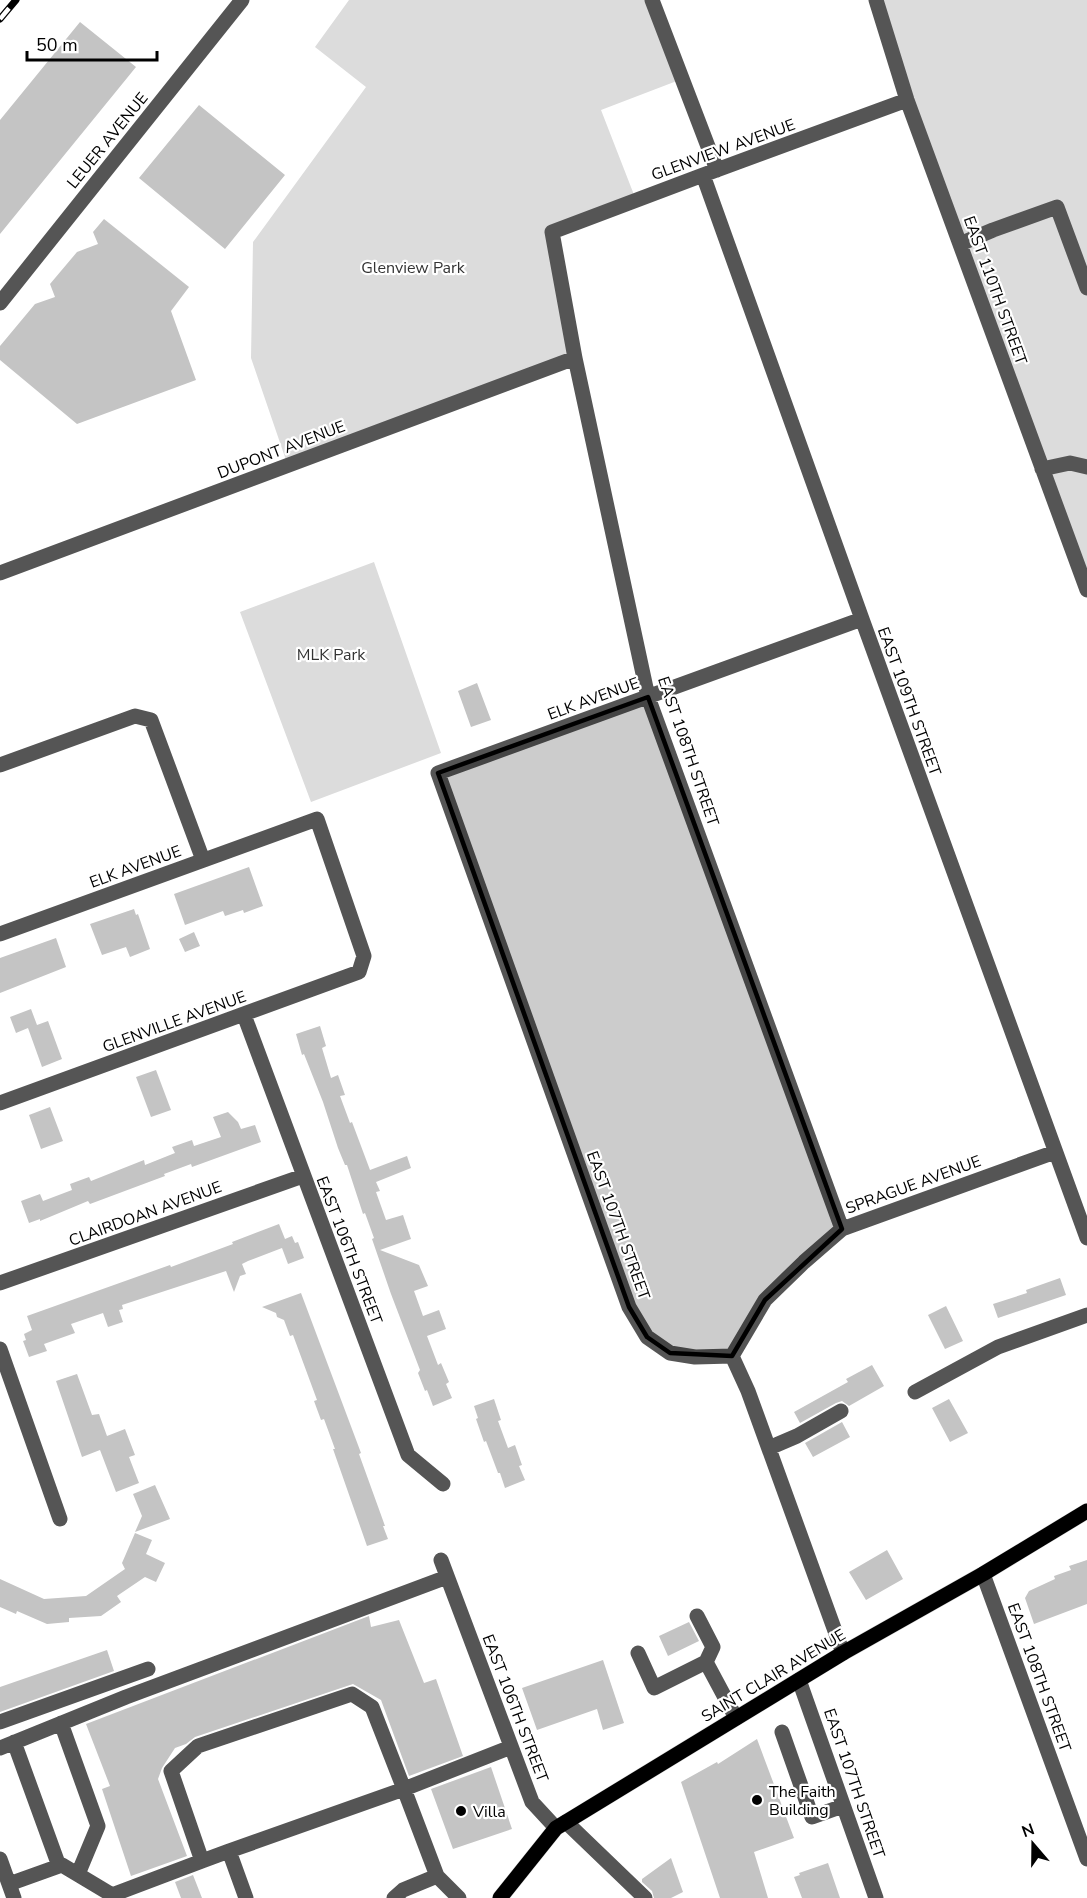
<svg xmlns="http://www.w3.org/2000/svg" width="1087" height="1898" viewBox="0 0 1087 1898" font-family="'Nunito Sans',sans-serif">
	<rect width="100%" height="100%" fill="#fff"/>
	<path fill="#dcdcdc" d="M 349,0 L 653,0 L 682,79 L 601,110 L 636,200 L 551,234 L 575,358 L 288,466 L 251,358 L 253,242 L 366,87 L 315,47 Z
		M 876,0 L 1087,0 L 1087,590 Z
		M 374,562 L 441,753 L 311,802 L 240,612 Z"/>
	<path fill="#c4c4c4" d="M 80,22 L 136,67 L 0,234 L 0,120 Z
		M 199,105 L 285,175 L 225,249 L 139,178 Z
		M 104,219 L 189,287 L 171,311 L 196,380 L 77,424 L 0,360 L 0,346 L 35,304 L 55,297 L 50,284 L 77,252 L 98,244 L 93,232 Z
		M 477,683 L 491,720 L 471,727 L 458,691 Z
		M 249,867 L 263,906 L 244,913 L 243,910 L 225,916 L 223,911 L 185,925 L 174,894 Z
		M 134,909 L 136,915 L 138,914 L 150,949 L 130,957 L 126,947 L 102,955 L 90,924 Z
		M 194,932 L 200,946 L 185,952 L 179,939 Z
		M 56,938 L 66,967 L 0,993 L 0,958 Z
		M 31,1009 L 37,1025 L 48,1021 L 62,1059 L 42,1067 L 28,1028 L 16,1033 L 10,1017 Z
		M 320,1026 L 326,1046 L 322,1048 L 331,1078 L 338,1075 L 345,1095 L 340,1096 L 350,1123 L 352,1122 L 370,1170 L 407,1156 L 411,1168 L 376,1182 L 380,1191 L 376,1192 L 386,1220 L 403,1215 L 411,1239 L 380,1250 L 419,1265 L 428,1286 L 414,1291 L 423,1316 L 439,1310 L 446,1329 L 427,1336 L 438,1365 L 441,1363 L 449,1382 L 446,1384 L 452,1398 L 433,1406 L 427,1390 L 425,1391 L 418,1373 L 420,1370 L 391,1294 L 372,1239 L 374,1238 L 365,1213 L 363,1214 L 347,1165 L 345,1165 L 338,1148 L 323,1102 L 304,1054 L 302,1055 L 296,1034 Z
		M 156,1070 L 171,1110 L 151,1117 L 136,1077 Z
		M 50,1107 L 63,1141 L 41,1149 L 29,1115 Z
		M 228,1112 L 238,1122 L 241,1129 L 255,1125 L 261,1142 L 192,1167 L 191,1164 L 164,1174 L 165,1176 L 90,1204 L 88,1201 L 40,1221 L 40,1219 L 29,1223 L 21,1201 L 40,1194 L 43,1201 L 72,1190 L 70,1184 L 89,1177 L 91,1181 L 144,1160 L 145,1165 L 175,1153 L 172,1147 L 192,1140 L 194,1146 L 221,1137 L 213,1117 Z
		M 279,1224 L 285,1239 L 292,1236 L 295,1243 L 298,1242 L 304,1258 L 288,1264 L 282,1248 L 248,1261 L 242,1264 L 246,1274 L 240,1276 L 234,1292 L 226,1271 L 122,1305 L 123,1309 L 119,1310 L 123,1322 L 108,1327 L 103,1313 L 71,1324 L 75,1333 L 44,1344 L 47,1351 L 29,1357 L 23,1341 L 26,1340 L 24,1334 L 32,1330 L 27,1316 L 170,1265 L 171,1267 L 233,1244 L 232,1242 Z
		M 1060,1278 L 1066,1295 L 998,1318 L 993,1304 L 1027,1293 L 1026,1290 Z
		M 301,1293 L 361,1453 L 359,1454 L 385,1526 L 383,1526 L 388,1539 L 367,1546 L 333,1449 L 335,1449 L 324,1419 L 321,1420 L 314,1401 L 317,1400 L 293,1335 L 290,1336 L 284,1320 L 277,1317 L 276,1313 L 262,1307 Z
		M 946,1306 L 963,1341 L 945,1349 L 928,1315 Z
		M 872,1365 L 884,1386 L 849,1406 L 842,1401 L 836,1403 L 800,1423 L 794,1412 L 848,1382 L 846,1379 Z
		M 77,1374 L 92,1415 L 99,1414 L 107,1436 L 125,1429 L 135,1455 L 129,1457 L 139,1483 L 116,1492 L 100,1450 L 82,1457 L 56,1381 Z
		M 494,1399 L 501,1420 L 498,1421 L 508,1448 L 515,1445 L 522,1465 L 519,1466 L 525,1480 L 505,1488 L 500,1473 L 498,1473 L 486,1441 L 484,1442 L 476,1419 L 478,1418 L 474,1406 Z
		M 949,1399 L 968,1433 L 950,1442 L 932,1408 Z
		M 842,1422 L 850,1437 L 813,1457 L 805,1443 Z
		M 155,1485 L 170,1519 L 135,1532 L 142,1516 L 133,1494 Z
		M 135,1533 L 152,1540 L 146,1554 L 165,1563 L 156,1582 L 145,1577 L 117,1596 L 121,1602 L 101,1616 L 69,1618 L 69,1622 L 47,1624 L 17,1611 L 16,1614 L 0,1607 L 0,1579 L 44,1599 L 86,1596 L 125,1569 L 122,1563 Z
		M 887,1550 L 903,1579 L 866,1600 L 849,1572 Z
		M 1087,1560 L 1087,1604 L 1034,1624 L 1025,1598 L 1029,1591 L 1055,1579 L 1054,1576 L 1071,1570 L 1069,1566 Z
		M 369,1616 L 371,1627 L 399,1620 L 424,1683 L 436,1679 L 463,1756 L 409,1776 L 381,1700 L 353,1684 L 195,1737 L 186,1744 L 175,1748 L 162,1768 L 158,1779 L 187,1856 L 131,1876 L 102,1789 L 110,1786 L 86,1724 Z
		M 689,1622 L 699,1641 L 668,1656 L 659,1636 Z
		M 107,1650 L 114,1671 L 0,1712 L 0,1687 Z
		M 603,1660 L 624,1723 L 603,1730 L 597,1709 L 537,1730 L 522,1688 Z
		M 757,1739 L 794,1838 L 754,1852 L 768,1898 L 720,1898 L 681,1782 L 717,1762 L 718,1764 Z
		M 491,1767 L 512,1829 L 453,1849 L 431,1789 Z
		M 671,1858 L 683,1892 L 671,1898 L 654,1898 L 652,1891 L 642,1882 L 642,1879 Z
		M 828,1863 L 840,1898 L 802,1898 L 794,1877 L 800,1875 L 799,1873 Z
		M 193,1875 L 202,1898 L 181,1898 L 175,1882 Z"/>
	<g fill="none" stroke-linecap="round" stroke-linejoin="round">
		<defs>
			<path id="major" d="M 500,1898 L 556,1828 L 566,1822 L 843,1653 L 983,1574 L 1087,1511"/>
		</defs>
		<use href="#major" stroke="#dbdbdb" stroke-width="16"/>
		<path stroke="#555" stroke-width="15" d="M 652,0 L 717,170
			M 876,0 L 907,100 L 1087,590
			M 703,175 L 862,619 L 1087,1238
			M 960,244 L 993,230 L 1057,207 L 1087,288
			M 0,303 L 242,0
			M 1042,469 L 1070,463 L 1087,467
			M 0,573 L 575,358
			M 0,765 L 135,716 L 151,720 L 203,860
			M 0,934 L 317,819 L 364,956 L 359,972 L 0,1103
			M 244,1015 L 408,1455 L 443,1484
			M 842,1229 L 648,697 L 575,358 L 552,232 L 703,175 L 907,100
			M 0,1283 L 303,1176
			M 0,1349 L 60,1519
			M 732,1356 L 695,1357 L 670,1353 L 647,1337 L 629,1307 L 438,773 L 862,619
			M 732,1356 L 765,1300 L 804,1262 L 842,1229 L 1055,1152
			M 732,1356 L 748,1391 L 843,1653
			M 915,1392 L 998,1347 L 1087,1315
			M 769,1448 L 797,1436 L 841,1411
			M 441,1560 L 532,1802 L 556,1828
			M 983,1574 L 1087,1859
			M 697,1616 L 713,1647 L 706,1662 L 736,1718
			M 638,1653 L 654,1688 L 706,1662
			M 799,1680 L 876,1898
			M 0,1722 L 148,1669
			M 61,1723 L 98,1826 L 78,1874
			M 782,1732 L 812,1817 L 843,1806
			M 14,1742 L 59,1866
			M 0,1748 L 126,1697 L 447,1577
			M 566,1822 L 645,1898
			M 229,1851 L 404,1789 L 437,1876 L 459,1898
			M 0,1859 L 14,1898
			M 9,1884 L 62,1865 L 112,1895 L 202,1861
			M 246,1898 L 229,1851 L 202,1861 L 171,1771 L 198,1746 L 352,1694 L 372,1707 L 404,1789 L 511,1747
			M 394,1898 L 403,1890 L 437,1876"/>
		<use href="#major" stroke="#000" stroke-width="15"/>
		<defs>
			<path id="rail" d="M 0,19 L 16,0"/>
		</defs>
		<use href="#rail" stroke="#000" stroke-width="7"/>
		<use href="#rail" stroke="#fff" stroke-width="4.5" stroke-dasharray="14" stroke-linecap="butt"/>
	</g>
	<path fill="#000" fill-opacity="0.2" stroke="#000" stroke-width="4.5" stroke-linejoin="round" d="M 648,697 L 842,1229 L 765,1300 L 732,1356 L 670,1353 L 647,1337 L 629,1307 L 438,773 Z"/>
	<g fill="#000" stroke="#fff" stroke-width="2">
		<circle cx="757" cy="1800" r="6"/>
		<circle cx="461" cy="1811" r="6"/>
	</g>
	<g text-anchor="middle" stroke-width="4.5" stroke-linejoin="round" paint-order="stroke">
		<g font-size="16" fill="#000" stroke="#fff">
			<text transform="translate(107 140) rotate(-51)" y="6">LEUER AVENUE</text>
			<text transform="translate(723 149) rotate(-20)" y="6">GLENVIEW AVENUE</text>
			<text transform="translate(996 290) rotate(70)" y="6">EAST 110TH STREET</text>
			<text transform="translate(281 449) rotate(-21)" y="6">DUPONT AVENUE</text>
			<text transform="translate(593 698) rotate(-20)" y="6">ELK AVENUE</text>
			<text transform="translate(910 701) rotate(70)" y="6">EAST 109TH STREET</text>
			<text transform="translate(689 751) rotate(71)" y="6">EAST 108TH STREET</text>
			<text transform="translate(135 866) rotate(-20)" y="6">ELK AVENUE</text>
			<text transform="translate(174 1021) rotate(-20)" y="6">GLENVILLE AVENUE</text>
			<text transform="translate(913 1184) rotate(-20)" y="6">SPRAGUE AVENUE</text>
			<text transform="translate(145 1213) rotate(-20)" y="6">CLAIRDOAN AVENUE</text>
			<text transform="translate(619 1225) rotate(70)" y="6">EAST 107TH STREET</text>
			<text transform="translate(350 1250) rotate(69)" y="6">EAST 106TH STREET</text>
			<text transform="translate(773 1675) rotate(-31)" y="6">SAINT CLAIR AVENUE</text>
			<text transform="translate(1040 1677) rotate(70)" y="6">EAST 108TH STREET</text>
			<text transform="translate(516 1708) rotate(69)" y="6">EAST 106TH STREET</text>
			<text transform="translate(855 1783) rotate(71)" y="6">EAST 107TH STREET</text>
		</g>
		<g font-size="16" fill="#333" stroke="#fff">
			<text x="413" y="273">Glenview Park</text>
			<text x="331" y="660">MLK Park</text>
		</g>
		<g font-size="16" fill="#000" stroke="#fff" text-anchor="start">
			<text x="769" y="1797">The Faith<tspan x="769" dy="18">Building</tspan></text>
			<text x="473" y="1817">Villa</text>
		</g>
	</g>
	<g transform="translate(1033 1844) rotate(340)" stroke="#ffffff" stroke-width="4.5" paint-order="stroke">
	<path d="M0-4.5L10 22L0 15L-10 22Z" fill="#000000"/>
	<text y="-9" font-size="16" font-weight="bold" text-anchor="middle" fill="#000000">N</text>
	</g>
	<path d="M27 51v9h130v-9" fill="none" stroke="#000000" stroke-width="3"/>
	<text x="36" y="51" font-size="18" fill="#000000" stroke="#ffffff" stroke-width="4.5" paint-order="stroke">50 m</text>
</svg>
